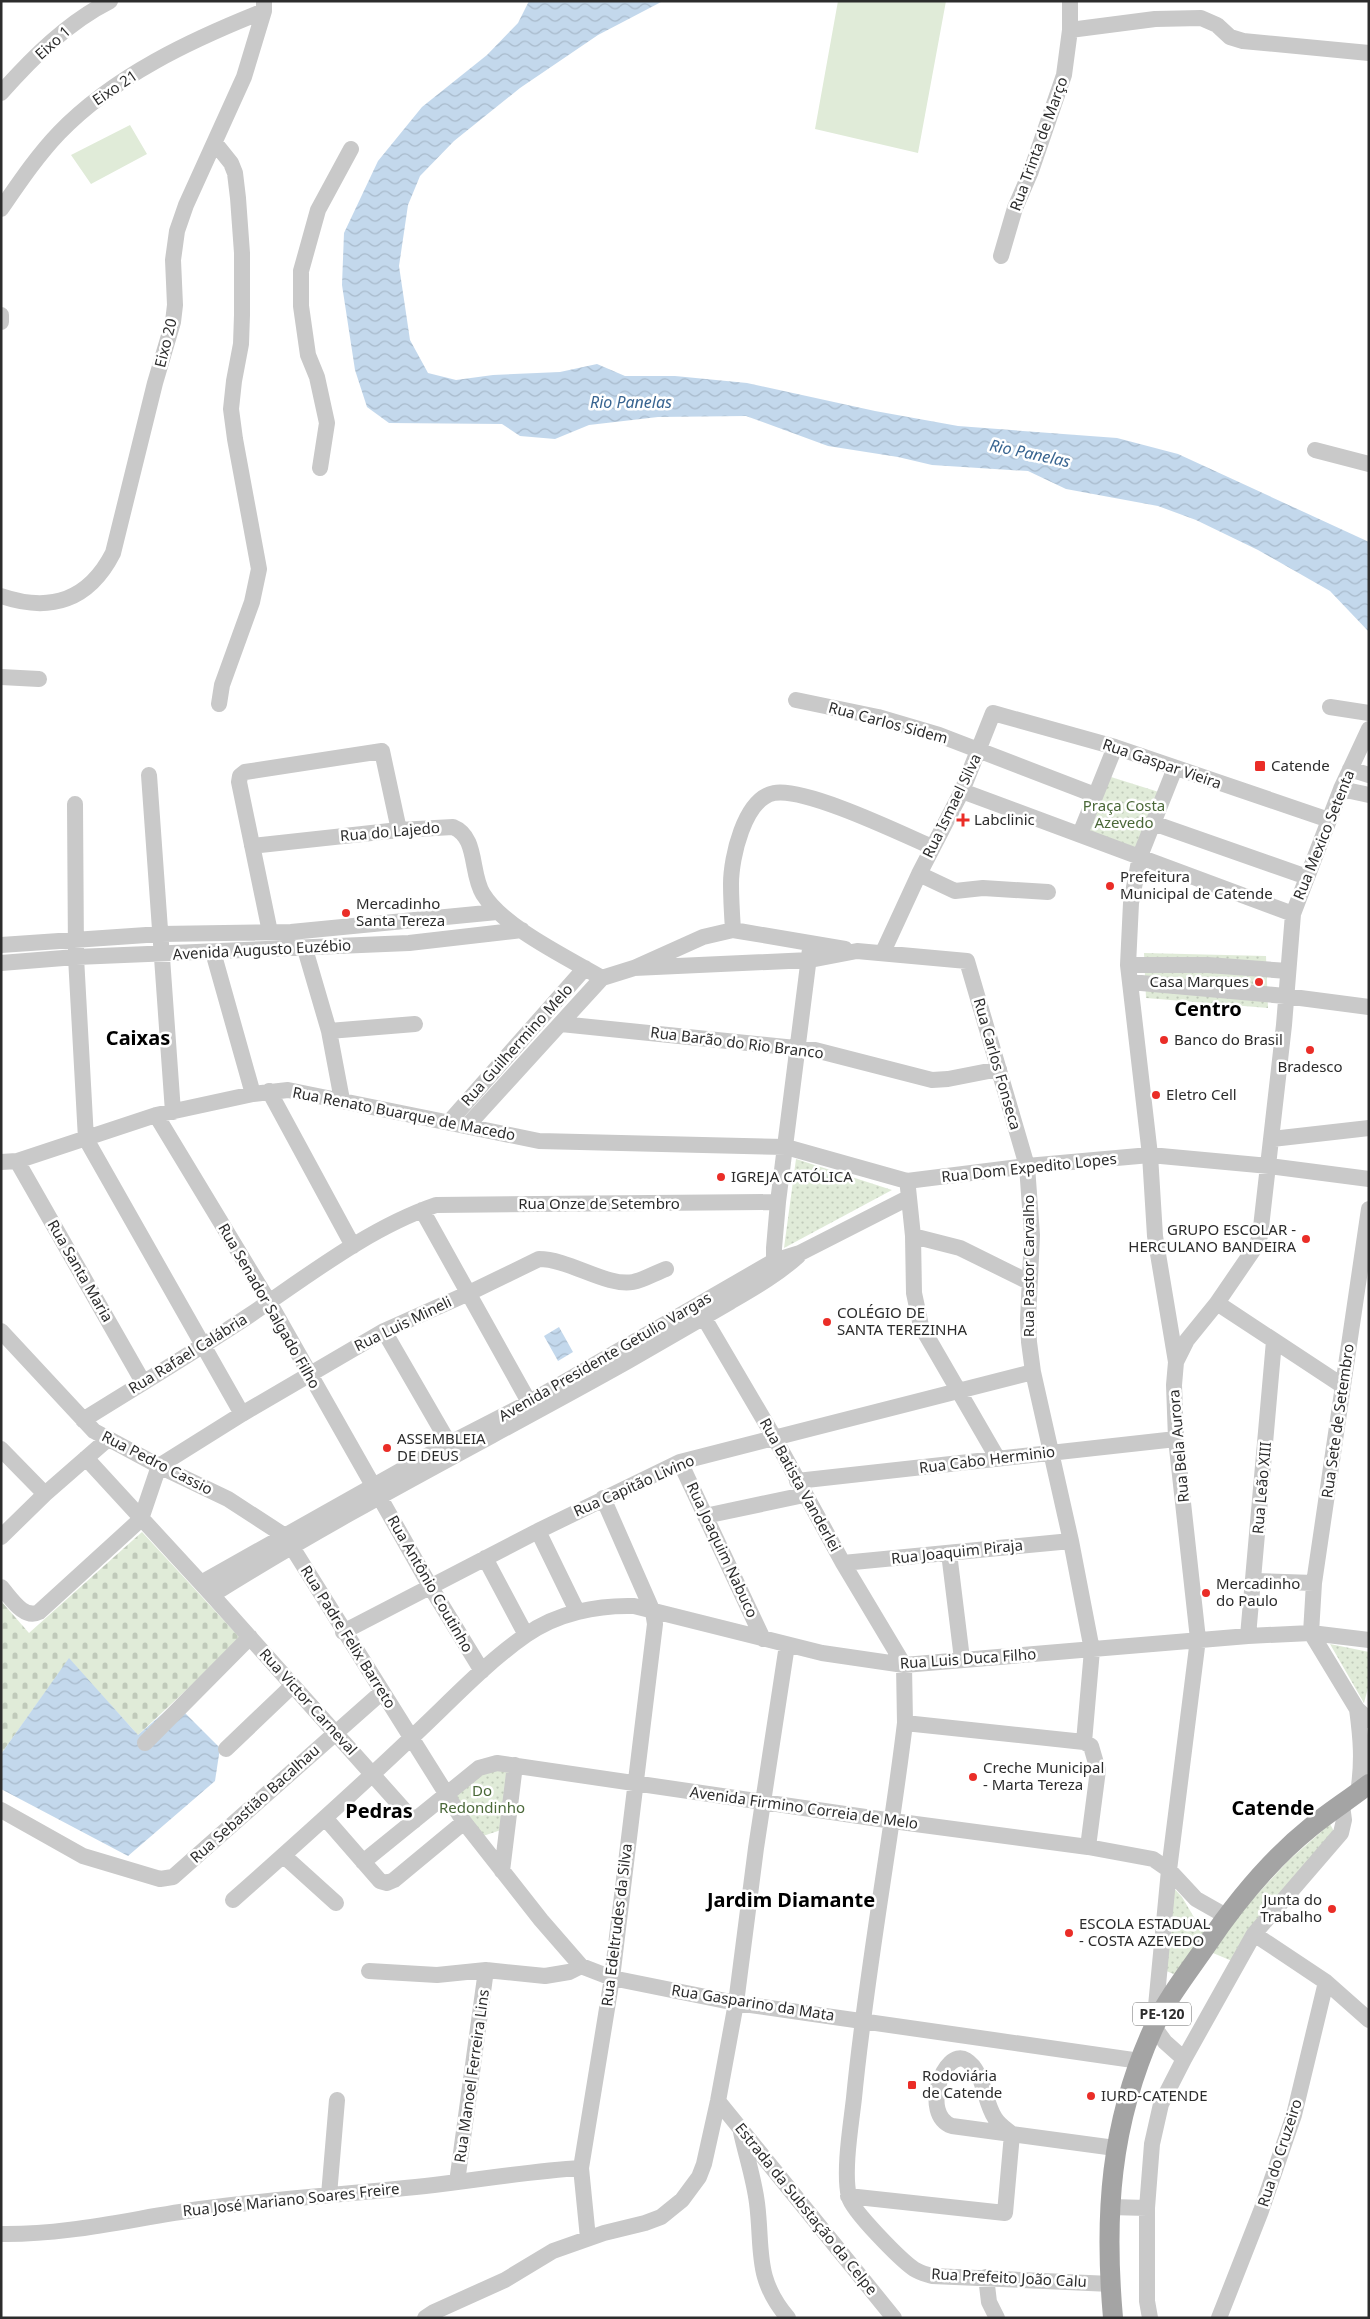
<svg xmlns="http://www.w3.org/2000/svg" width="1370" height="2319" viewBox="0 0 1370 2319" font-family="'Noto Sans',sans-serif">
	<defs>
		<pattern id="cemetery-stones" width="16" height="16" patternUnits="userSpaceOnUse" patternTransform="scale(1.25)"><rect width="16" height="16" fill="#e0ebd8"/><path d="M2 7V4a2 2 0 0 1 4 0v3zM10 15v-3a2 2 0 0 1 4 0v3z" fill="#c0caba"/></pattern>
		<pattern id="park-dots" width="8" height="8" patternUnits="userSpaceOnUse" patternTransform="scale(1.25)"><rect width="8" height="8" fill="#e0ebd8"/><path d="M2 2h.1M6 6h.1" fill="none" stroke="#c0caba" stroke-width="1.8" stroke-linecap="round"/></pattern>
		<pattern id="water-waves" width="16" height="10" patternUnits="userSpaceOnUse" patternTransform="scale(1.25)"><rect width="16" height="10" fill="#c3d8ec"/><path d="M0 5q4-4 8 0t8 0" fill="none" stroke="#a8bacb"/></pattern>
	</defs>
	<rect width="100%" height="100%" fill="#fff"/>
	<path fill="#e0ebd8" d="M 838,1 L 946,1 L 918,153 L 815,129 Z
		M 130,125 L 147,154 L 91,184 L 71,155 Z"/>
	<path fill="url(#cemetery-stones)" d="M 142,1532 L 241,1639 L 138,1735 L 69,1659 L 1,1754 L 1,1601 L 29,1633 Z"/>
	<path fill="url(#park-dots)" d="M 1111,777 L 1162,793 L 1138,852 L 1086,833 Z
		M 1144,953 L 1266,956 L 1268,1008 L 1146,998 Z
		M 796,1159 L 892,1190 L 784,1248 Z
		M 1330,1644 L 1369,1652 L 1369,1684 L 1364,1703 Z
		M 510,1769 L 501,1830 L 480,1837 L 450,1796 L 488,1770 Z
		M 1330,1824 L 1335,1833 L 1232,1961 L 1213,1953 L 1240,1913 L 1288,1861 Z
		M 1171,1885 L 1182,1897 L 1195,1919 L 1213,1927 L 1180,1977 L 1162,1969 Z"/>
	<path fill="url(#water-waves)" d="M 529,1 L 663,1 L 598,35 L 520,88 L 454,141 L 420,176 L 408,205 L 399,266 L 410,340 L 428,373 L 456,380 L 493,375 L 560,372 L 597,364 L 625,376 L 675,376 L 747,383 L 875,411 L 958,426 L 1117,438 L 1178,454 L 1369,542 L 1369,632 L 1330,591 L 1258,550 L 1196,520 L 1158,506 L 1066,489 L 1028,471 L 932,465 L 898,457 L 828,446 L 746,416 L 658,417 L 589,425 L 555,439 L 520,436 L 502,424 L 389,423 L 367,407 L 355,370 L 342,285 L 344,233 L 378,161 L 422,107 L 487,55 L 518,23 Z
		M 559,1327 L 573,1352 L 558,1361 L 544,1336 Z
		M 69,1658 L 138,1735 L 175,1703 L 220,1748 L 215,1781 L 128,1856 L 1,1789 L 1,1754 Z"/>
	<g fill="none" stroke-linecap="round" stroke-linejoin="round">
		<path stroke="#c9c9c9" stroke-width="16" d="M 1070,30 L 1155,19 L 1201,18 L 1217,25 L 1230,37 L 1243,41 L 1369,53
			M 1,93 C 32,58 68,22 110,1
			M 215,143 L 231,163 L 235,173 L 238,198 L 242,253 L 242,315 L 241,344 L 234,381 L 231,409 L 235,439 L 259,569 L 252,602 L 222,685 L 219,704
			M 1,209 C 19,183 37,156 59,133 C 114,76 191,40 264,11
			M 1001,256 L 1015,208 L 1031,171 L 1064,75 L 1070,30 L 1070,1
			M 1,315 L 1,322
			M 1315,450 L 1369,464
			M 320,468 L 327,423 L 317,377 L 308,355 L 301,306 L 301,271 L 318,210 L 351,149
			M 1,596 C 51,613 89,600 113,553 L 155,383 L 173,322 L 175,305 L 173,260 L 177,231 L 186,205 L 244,77 L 264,11 L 264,1
			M 1,677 L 39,679
			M 796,700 L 878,717 L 939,735 L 1095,795
			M 1330,707 L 1369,713
			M 1175,768 L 1140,856 L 1131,903 L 1128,965 L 1150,1155 L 1155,1236 L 1176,1362
			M 1350,769 L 1369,775
			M 149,775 L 173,1112
			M 1341,789 L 1369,795
			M 962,791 L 1293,914
			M 75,804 L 76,957 L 86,1139 L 242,1414
			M 1153,823 L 1307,877
			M 1080,834 L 1115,747
			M 252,846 L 399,830 L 453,827 C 478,837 470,873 483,894 C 503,927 568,958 602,978
			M 919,874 L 955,891 L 983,888 L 1048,892
			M 733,930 C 732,915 731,900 731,884 C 731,858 744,799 774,793 C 805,787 900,833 932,847
			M 270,932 L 239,782 L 240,776 L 245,772 L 382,751 L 399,830
			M 1,945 L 161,934 L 291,932 L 497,912
			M 305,949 L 329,1031 L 342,1100
			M 213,952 L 253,1094
			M 883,952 L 919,874 L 962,791 L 993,713 L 1115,747 L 1329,820
			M 1,963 L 76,957 L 409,943 L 522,930
			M 1128,965 L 1208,965 L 1288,971
			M 634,968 L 810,960 L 857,951 L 967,961 L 1027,1166 L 1032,1235 L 1028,1320 L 1029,1342 L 1033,1372 L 1071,1541 L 1092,1650 L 1084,1742
			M 1130,982 L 1285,996 L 1369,1007
			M 561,1024 L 815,1050 L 932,1080 L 948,1079 L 999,1069
			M 329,1031 L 415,1024
			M 269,1091 L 353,1246
			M 156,1115 L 269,1302 L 430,1586 L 482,1671
			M 449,1122 L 585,968
			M 467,1126 L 602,978 L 634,968 L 703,937 L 733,930 L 845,949
			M 1272,1139 L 1369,1128
			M 17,1161 L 143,1382
			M 1,1162 L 17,1161 L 156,1115 L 253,1094 L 288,1090 L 539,1141 L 786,1147 L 907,1181 L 1027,1166 L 1150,1155 L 1269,1166 L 1369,1179
			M 908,1188 L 913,1236 L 914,1293 L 921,1326 L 998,1459
			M 422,1210 L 534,1411
			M 913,1236 L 960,1248 L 1029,1282
			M 778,1269 L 774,1261 L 774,1248 L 778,1202 L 810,949
			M 1217,1303 L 1343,1386
			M 697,1306 L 774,1437 L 843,1563 L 904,1665 L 905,1723 C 890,1848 866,1973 854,2098 C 851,2125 843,2171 849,2197 C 852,2211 901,2260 914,2269 C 920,2273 926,2274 932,2276 L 1111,2284
			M 1,1331 L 94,1431 L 159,1466 L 228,1499 L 285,1536 L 464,1822 L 541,1920 L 581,1966 L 612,1978 L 736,2003 L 1140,2061
			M 384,1331 L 454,1452
			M 83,1420 C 139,1385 196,1351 250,1315 C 309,1275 369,1228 436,1205 L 778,1202
			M 1,1449 L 45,1494
			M 86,1458 L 212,1595 L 414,1821
			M 680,1462 L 763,1639
			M 797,1481 L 1176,1439
			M 705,1516 L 804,1495
			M 538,1531 L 577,1611
			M 1,1537 L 45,1494 L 108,1439
			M 949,1553 L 962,1659
			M 485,1558 L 526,1635
			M 843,1563 L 1071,1541
			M 1254,1581 L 1314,1583
			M 201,1583 L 448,1444 L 530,1402 L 774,1261 L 800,1253 L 908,1198
			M 1,1587 C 11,1598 24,1620 39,1612 L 141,1519 L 159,1466 L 242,1414 L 384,1331 L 469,1293 L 539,1259 C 569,1259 607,1287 633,1282 C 644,1280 655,1273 666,1269
			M 212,1595 C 347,1510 489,1439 628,1361 C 662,1341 696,1322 730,1302 C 754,1288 777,1275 798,1256
			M 343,1632 L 538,1531 L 680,1462 L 1033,1372
			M 1311,1633 L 1314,1583 L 1369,1209
			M 1311,1633 L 1357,1709 L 1369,1720
			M 1248,1636 L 1274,1341
			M 1357,1709 C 1361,1739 1363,1761 1358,1793
			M 905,1723 L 1084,1742 L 1091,1746 L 1098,1770 L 1088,1847
			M 145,1743 L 250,1637
			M 226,1749 L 292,1686
			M 1,1810 L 83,1856 L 160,1879 L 173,1877 L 382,1692
			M 326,1819 L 380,1881 L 387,1883 L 394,1880 L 464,1822
			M 284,1856 L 336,1903
			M 363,1862 L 479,1768 L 497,1763 L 893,1821 L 1088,1847 L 1153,1859 L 1169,1870 L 1196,1899 L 1226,1916
			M 502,1871 L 515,1765
			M 233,1900 C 293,1847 352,1794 410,1739 C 448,1704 483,1665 526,1635 C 557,1613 597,1605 634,1606 L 822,1653 L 904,1665 L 1248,1636 L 1311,1633 L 1369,1640
			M 1254,1934 L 1326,1982 L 1369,2020
			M 369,1971 L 437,1975 L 486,1970 L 545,1976 L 569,1972 L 581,1966
			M 1184,2059 L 1165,2042 L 1154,2027 L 1169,1870 L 1198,1639 L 1176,1439 L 1174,1385 L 1176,1362 L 1187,1340 L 1217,1303 L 1256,1246 L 1260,1236 L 1284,1025 L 1293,914 L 1341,789 L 1369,729
			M 718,2101 L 894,2318
			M 741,2132 C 746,2155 754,2179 757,2203 C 763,2250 754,2278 788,2318
			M 1012,2134 C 1006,2129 999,2125 995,2118 C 984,2102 984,2071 966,2060 C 944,2047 920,2115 952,2126 L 1115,2148
			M 457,2182 L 486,1970
			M 329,2195 L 337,2100
			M 848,2196 L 1005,2213 L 1012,2134
			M 1110,2207 L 1147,2208
			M 1,2234 C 69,2235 134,2218 200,2209 C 278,2198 356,2194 434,2185 C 483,2179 531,2171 581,2168
			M 588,2238 L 581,2168 L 612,1978 L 655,1624 L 653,1612 L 603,1498
			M 986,2277 L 989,2302 L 997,2318
			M 425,2318 L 434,2312 L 505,2280 L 553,2251 L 604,2233 L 645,2223 L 661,2217 L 682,2200 L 699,2177 L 704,2164 L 718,2101 L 736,2003 L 756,1848 L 787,1645
			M 1150,2318 L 1147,2301 L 1147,2208 L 1152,2144 L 1161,2104 L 1184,2059 L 1254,1934 L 1341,1833 L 1344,1820 L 1342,1805
			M 1219,2318 L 1261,2211 L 1294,2115 L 1326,1982"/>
		<path stroke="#a4a4a4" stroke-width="20" d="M 1113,2318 C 1104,2215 1110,2124 1153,2029 C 1166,2000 1188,1972 1206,1946 C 1235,1903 1270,1860 1311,1827 C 1329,1812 1350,1799 1369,1784"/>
	</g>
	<g fill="#ea2d27" stroke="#fff" stroke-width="2">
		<rect x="1254" y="760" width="12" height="12" rx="2.5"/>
		<path d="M960.5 812.5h5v5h5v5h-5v5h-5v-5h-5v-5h5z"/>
		<circle cx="1110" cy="886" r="5"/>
		<circle cx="346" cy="913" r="5"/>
		<circle cx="1259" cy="982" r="5"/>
		<circle cx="1164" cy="1040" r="5"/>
		<circle cx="1310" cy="1050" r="5"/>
		<circle cx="1156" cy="1095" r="5"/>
		<circle cx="721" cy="1177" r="5"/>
		<circle cx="1306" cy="1239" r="5"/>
		<circle cx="827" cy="1322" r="5"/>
		<circle cx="387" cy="1448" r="5"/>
		<circle cx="1206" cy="1593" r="5"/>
		<circle cx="973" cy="1777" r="5"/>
		<circle cx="1332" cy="1909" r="5"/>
		<circle cx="1069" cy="1933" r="5"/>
		<rect x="907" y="2080" width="10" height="10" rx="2.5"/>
		<circle cx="1091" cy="2096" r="5"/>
	</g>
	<g text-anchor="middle" stroke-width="5" stroke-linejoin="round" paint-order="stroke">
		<rect fill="#fff" stroke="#6b6b6b" stroke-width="1" x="1133" y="2002.5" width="58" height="23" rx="4"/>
		<g font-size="14" font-weight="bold" fill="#2c2c2c">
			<text x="1162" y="2019">PE-120</text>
		</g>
		<g font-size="15" fill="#2c2c2c" stroke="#fff">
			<text transform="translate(53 43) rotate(-42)" y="5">Eixo 1</text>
			<text transform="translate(115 88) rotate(-34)" y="5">Eixo 21</text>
			<text transform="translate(1039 144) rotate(-70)" y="5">Rua Trinta de Março</text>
			<text transform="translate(166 343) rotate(-76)" y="5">Eixo 20</text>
			<text transform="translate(888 723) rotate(15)" y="5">Rua Carlos Sidem</text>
			<text transform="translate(1162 764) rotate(19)" y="5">Rua Gaspar Vieira</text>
			<text transform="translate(952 806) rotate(-64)" y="5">Rua Ismael Silva</text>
			<text transform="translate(390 832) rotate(-5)" y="5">Rua do Lajedo</text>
			<text transform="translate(1324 835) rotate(-68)" y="5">Rua Mexico Setenta</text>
			<text transform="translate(262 950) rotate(-3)" y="5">Avenida Augusto Euzébio</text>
			<text transform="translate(737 1043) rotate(7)" y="5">Rua Barão do Rio Branco</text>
			<text transform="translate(517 1045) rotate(-48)" y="5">Rua Guilhermino Melo</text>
			<text transform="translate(997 1064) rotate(74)" y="5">Rua Carlos Fonseca</text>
			<text transform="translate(404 1114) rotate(11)" y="5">Rua Renato Buarque de Macedo</text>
			<text transform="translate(1029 1168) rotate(-6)" y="5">Rua Dom Expedito Lopes</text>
			<text x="599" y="1209">Rua Onze de Setembro</text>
			<text transform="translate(1029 1266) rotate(-90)" y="5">Rua Pastor Carvalho</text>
			<text transform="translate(80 1271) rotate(60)" y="5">Rua Santa Maria</text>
			<text transform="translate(269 1306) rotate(60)" y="5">Rua Senador Salgado Filho</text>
			<text transform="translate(403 1324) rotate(-26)" y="5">Rua Luis Mineli</text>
			<text transform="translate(188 1354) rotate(-32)" y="5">Rua Rafael Calábria</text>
			<text transform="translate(605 1357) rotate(-30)" y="5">Avenida Presidente Getulio Vargas</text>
			<text transform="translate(1338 1421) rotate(-82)" y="5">Rua Sete de Setembro</text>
			<text transform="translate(1179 1446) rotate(-95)" y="5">Rua Bela Aurora</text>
			<text transform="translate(987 1460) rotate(-7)" y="5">Rua Cabo Herminio</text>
			<text transform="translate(157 1463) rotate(27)" y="5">Rua Pedro Cassio</text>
			<text transform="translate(800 1485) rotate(61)" y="5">Rua Batista Vanderlei</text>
			<text transform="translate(634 1486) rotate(-24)" y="5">Rua Capitão Livino</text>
			<text transform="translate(1262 1488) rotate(-85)" y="5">Rua Leão XIII</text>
			<text transform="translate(722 1550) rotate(65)" y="5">Rua Joaquim Nabuco</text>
			<text transform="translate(957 1552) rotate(-6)" y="5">Rua Joaquim Piraja</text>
			<text transform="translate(430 1584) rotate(60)" y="5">Rua Antônio Coutinho</text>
			<text transform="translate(348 1637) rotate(58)" y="5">Rua Padre Felix Barreto</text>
			<text transform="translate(968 1659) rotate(-4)" y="5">Rua Luis Duca Filho</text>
			<text transform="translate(308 1702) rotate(48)" y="5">Rua Victor Carneval</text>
			<text transform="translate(255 1804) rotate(-42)" y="5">Rua Sebastião Bacalhau</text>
			<text transform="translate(804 1808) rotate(8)" y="5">Avenida Firmino Correia de Melo</text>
			<text transform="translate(617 1925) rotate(-83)" y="5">Rua Edeltrudes da Silva</text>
			<text transform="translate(753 2003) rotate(9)" y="5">Rua Gasparino da Mata</text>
			<text transform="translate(472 2076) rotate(-82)" y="5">Rua Manoel Ferreira Lins</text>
			<text transform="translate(1280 2153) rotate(-72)" y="5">Rua do Cruzeiro</text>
			<text transform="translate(291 2200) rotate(-6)" y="5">Rua José Mariano Soares Freire</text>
			<text transform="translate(806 2209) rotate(51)" y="5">Estrada da Substação da Celpe</text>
			<text transform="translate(1009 2278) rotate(3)" y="5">Rua Prefeito João Calu</text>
		</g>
		<g font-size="15" fill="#2c2c2c" stroke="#fff" text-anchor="start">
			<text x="1271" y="771">Catende</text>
			<text x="974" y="825">Labclinic</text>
			<text x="1120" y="882">Prefeitura<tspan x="1120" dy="17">Municipal de Catende</tspan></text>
			<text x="356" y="909">Mercadinho<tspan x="356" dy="17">Santa Tereza</tspan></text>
			<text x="1249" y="987" text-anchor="end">Casa Marques</text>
			<text x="1174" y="1045">Banco do Brasil</text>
			<text x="1310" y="1072" text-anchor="middle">Bradesco</text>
			<text x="1166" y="1100">Eletro Cell</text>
			<text x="731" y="1182">IGREJA CATÓLICA</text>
			<text x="1296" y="1235" text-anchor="end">GRUPO ESCOLAR -<tspan x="1296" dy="17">HERCULANO BANDEIRA</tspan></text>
			<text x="837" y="1318">COLÉGIO DE<tspan x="837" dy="17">SANTA TEREZINHA</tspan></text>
			<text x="397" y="1444">ASSEMBLEIA<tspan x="397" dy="17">DE DEUS</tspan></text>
			<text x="1216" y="1589">Mercadinho<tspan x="1216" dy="17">do Paulo</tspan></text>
			<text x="983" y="1773">Creche Municipal<tspan x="983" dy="17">- Marta Tereza</tspan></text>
			<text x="1322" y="1905" text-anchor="end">Junta do<tspan x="1322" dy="17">Trabalho</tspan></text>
			<text x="1079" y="1929">ESCOLA ESTADUAL<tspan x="1079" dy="17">- COSTA AZEVEDO</tspan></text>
			<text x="922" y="2081">Rodoviária<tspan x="922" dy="17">de Catende</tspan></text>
			<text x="1101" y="2101">IURD-CATENDE</text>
		</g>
		<g font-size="15" fill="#4a6838" stroke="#fff">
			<text x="1124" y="811">Praça Costa<tspan x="1124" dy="17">Azevedo</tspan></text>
			<text x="482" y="1796">Do<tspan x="482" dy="17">Redondinho</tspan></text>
		</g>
		<g font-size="16" font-style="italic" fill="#386490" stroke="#fff">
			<text x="631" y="408">Rio Panelas</text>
			<text transform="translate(1030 453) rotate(12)" y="6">Rio Panelas</text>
		</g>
		<g font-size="20" font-weight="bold" fill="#000" stroke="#fff">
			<text x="1208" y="1016">Centro</text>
			<text x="138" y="1045">Caixas</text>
			<text x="1273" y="1815">Catende</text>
			<text x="379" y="1818">Pedras</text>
			<text x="791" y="1907">Jardim Diamante</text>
		</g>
	</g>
	<rect width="1370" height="2319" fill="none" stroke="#2c2c2c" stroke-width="5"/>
</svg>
